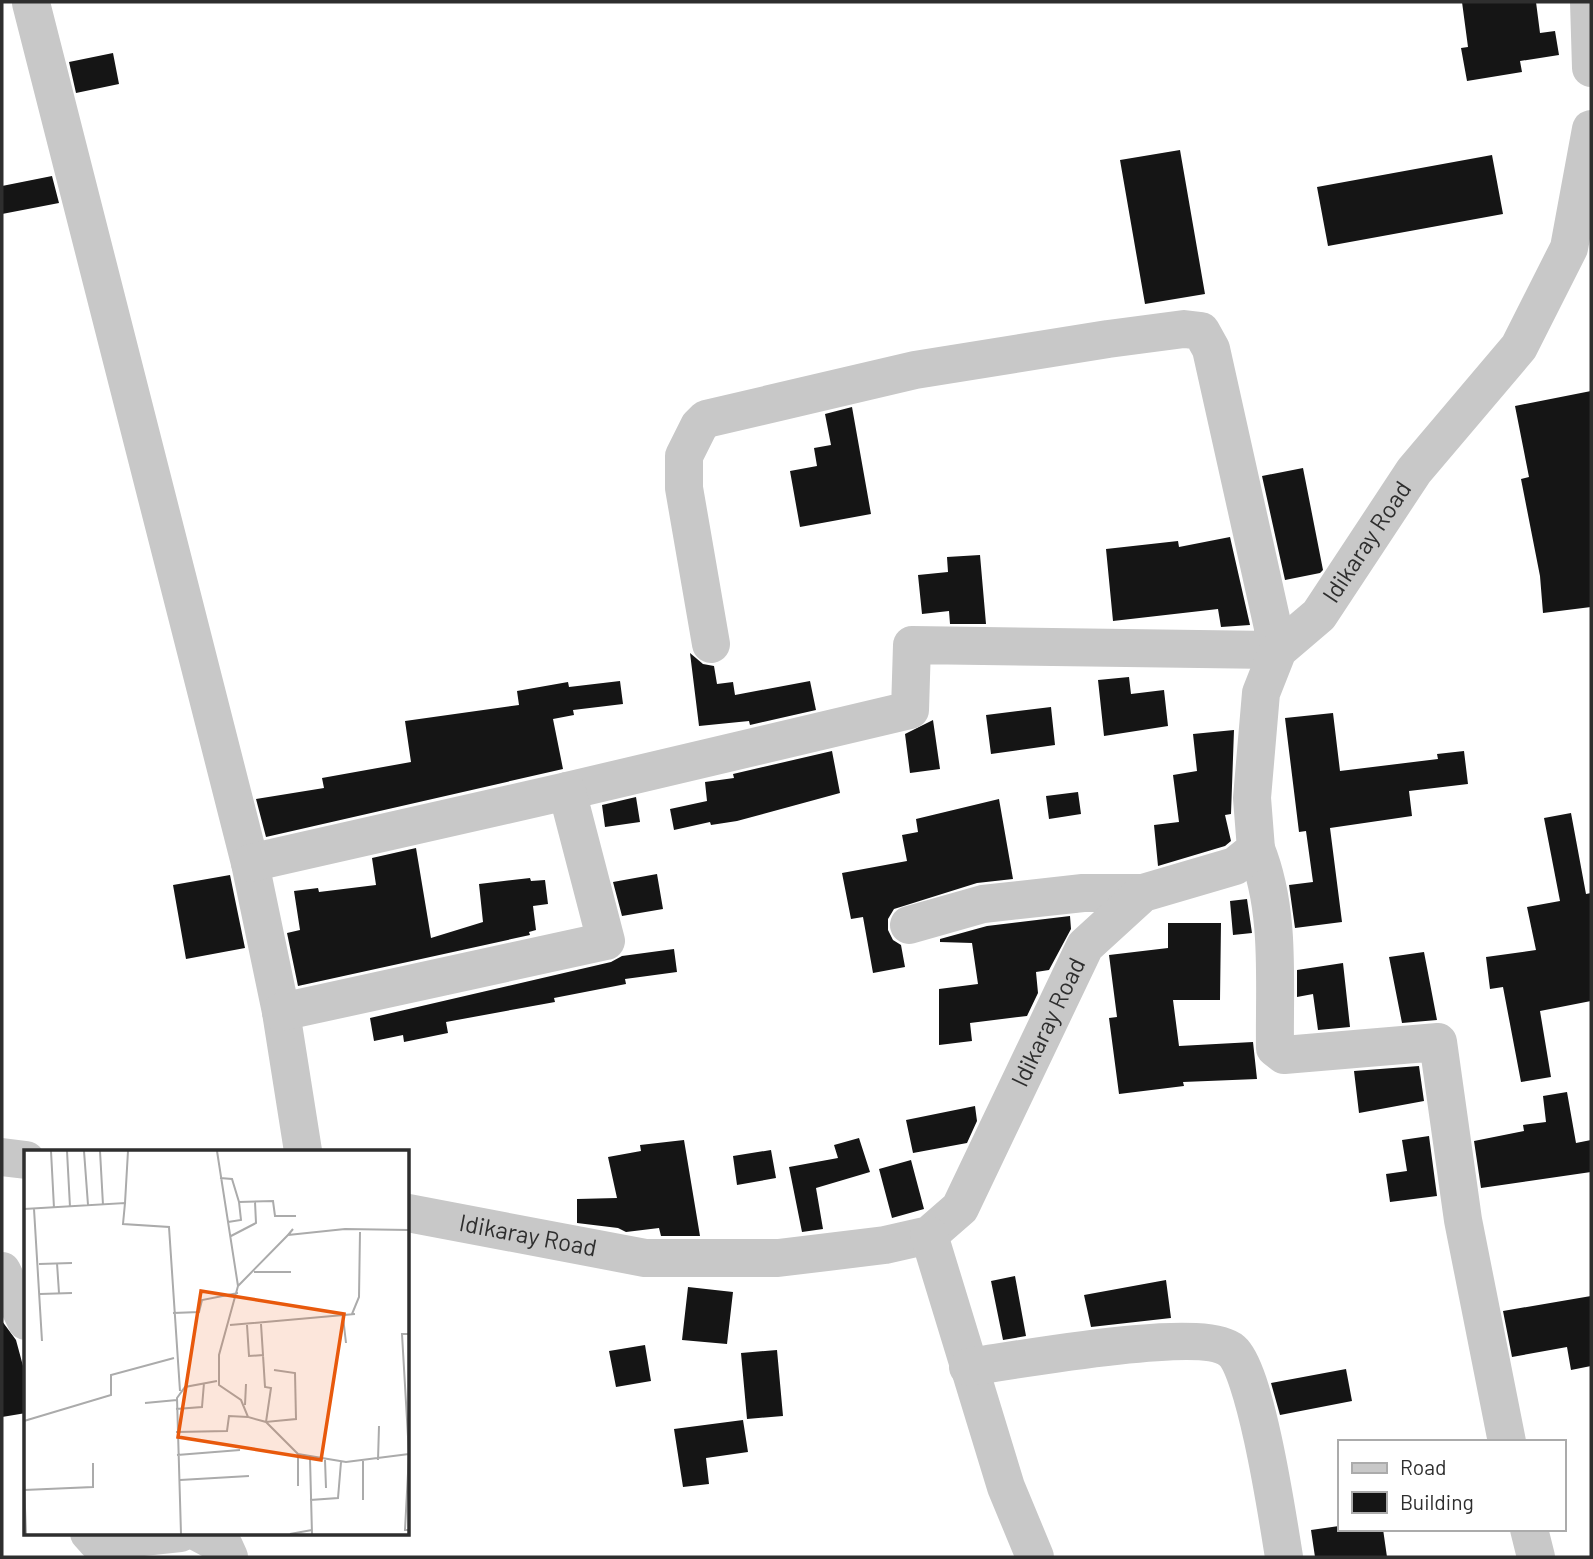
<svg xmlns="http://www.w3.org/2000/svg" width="1593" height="1559" viewBox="0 0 1593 1559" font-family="Barlow,sans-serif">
	<rect width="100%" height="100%" fill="#fff"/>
	<path fill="#151515" d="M 1462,2 L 1536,2 L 1540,33 L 1555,31 L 1559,55 L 1520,61 L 1522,72 L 1467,81 L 1461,48 L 1468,47 Z
		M 113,53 L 119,84 L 76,93 L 69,62 Z
		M 1180,150 L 1205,294 L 1145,304 L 1120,160 Z
		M 1492,155 L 1503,214 L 1328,246 L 1317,187 Z
		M 52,176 L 59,203 L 2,214 L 2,186 Z
		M 1591,391 L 1591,607 L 1543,613 L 1540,576 L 1521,479 L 1529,477 L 1515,406 Z
		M 852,407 L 871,514 L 800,527 L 790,471 L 817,466 L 814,448 L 831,445 L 825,414 Z
		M 1303,468 L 1323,570 L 1320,573 L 1285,580 L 1262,476 Z
		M 1230,537 L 1250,625 L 1221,627 L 1218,609 L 1113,621 L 1106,549 L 1178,541 L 1179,547 Z
		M 980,555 L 986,624 L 950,624 L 949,611 L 922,614 L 918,575 L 948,572 L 947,557 Z
		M 690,653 L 703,664 L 714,666 L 717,684 L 733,682 L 735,695 L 810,681 L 816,710 L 750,725 L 749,721 L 699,726 Z
		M 1129,677 L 1131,694 L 1164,690 L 1168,726 L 1104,736 L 1098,680 Z
		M 620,681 L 623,704 L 573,710 L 574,715 L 553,719 L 563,769 L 266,837 L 256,799 L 324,788 L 322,778 L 411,762 L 405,721 L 519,705 L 517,691 L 568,682 L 569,687 Z
		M 1051,707 L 1055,745 L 991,754 L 986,715 Z
		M 1333,713 L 1340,771 L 1438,759 L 1437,754 L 1464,751 L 1468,784 L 1409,791 L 1412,816 L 1330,828 L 1342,922 L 1295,928 L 1289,885 L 1313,882 L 1306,831 L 1299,832 L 1285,718 Z
		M 933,720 L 940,769 L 910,773 L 905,734 Z
		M 1234,730 L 1231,814 L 1225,815 L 1231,841 L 1225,846 L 1158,866 L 1154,825 L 1179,822 L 1173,775 L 1197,771 L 1193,734 Z
		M 832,751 L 840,793 L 737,821 L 711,825 L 710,822 L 674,830 L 670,809 L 707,801 L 705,782 L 734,778 L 733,774 Z
		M 1078,792 L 1081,814 L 1049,819 L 1046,796 Z
		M 636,797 L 640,822 L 605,827 L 602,805 Z
		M 999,799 L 1013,879 L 977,883 L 894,909 L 888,919 L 888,930 L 893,940 L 901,945 L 905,967 L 873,973 L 863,917 L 851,919 L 842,873 L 907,861 L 902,835 L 918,832 L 916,819 Z
		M 1571,813 L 1586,894 L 1591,893 L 1591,1001 L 1540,1011 L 1551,1077 L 1521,1082 L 1503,987 L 1490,989 L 1486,957 L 1536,950 L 1527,907 L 1560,901 L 1544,818 Z
		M 416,848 L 431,938 L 483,922 L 479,884 L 530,878 L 531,881 L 545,880 L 548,904 L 533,906 L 536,930 L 529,932 L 530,935 L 298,986 L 287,933 L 300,930 L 294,891 L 318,888 L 319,892 L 376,885 L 372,858 Z
		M 657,874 L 663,909 L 622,916 L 613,882 Z
		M 230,875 L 245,948 L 186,959 L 173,885 Z
		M 1247,899 L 1252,933 L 1233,935 L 1230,901 Z
		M 1070,916 L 1071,929 L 1049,970 L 1036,972 L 1038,993 L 1027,1016 L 970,1023 L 972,1041 L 939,1045 L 939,989 L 978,984 L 972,943 L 940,942 L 940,939 L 987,926 Z
		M 1168,923 L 1221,923 L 1220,1000 L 1173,1000 L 1179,1046 L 1253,1042 L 1257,1079 L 1183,1082 L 1184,1086 L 1119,1094 L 1109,1018 L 1117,1017 L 1109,955 L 1168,948 Z
		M 674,949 L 677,972 L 625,979 L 626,984 L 554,998 L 555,1002 L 446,1022 L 448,1033 L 404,1042 L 403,1035 L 374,1041 L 370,1018 L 611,962 L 622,956 Z
		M 1424,952 L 1437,1020 L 1402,1023 L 1389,957 Z
		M 1343,963 L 1350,1027 L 1318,1030 L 1313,994 L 1297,997 L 1297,970 Z
		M 1419,1066 L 1424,1101 L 1359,1113 L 1354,1071 Z
		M 1567,1092 L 1576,1143 L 1591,1140 L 1591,1172 L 1481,1188 L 1474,1141 L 1524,1131 L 1523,1125 L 1546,1122 L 1543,1096 Z
		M 975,1106 L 977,1121 L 967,1143 L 913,1153 L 906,1120 Z
		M 1429,1136 L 1437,1196 L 1390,1202 L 1386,1174 L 1407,1171 L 1402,1140 Z
		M 859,1138 L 870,1172 L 816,1188 L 823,1229 L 802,1232 L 789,1167 L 838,1158 L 834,1145 Z
		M 684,1140 L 700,1236 L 661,1236 L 659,1228 L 626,1232 L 618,1228 L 577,1223 L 577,1199 L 617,1198 L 608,1157 L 641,1151 L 640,1145 Z
		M 771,1150 L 776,1178 L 737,1185 L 733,1156 Z
		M 911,1160 L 924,1209 L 892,1218 L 879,1169 Z
		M 1015,1276 L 1026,1336 L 1003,1340 L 991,1281 Z
		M 1166,1280 L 1171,1318 L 1091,1327 L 1084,1295 Z
		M 688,1287 L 733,1292 L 727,1344 L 682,1340 Z
		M 1591,1296 L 1591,1366 L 1571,1370 L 1567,1347 L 1512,1357 L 1503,1311 Z
		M 2,1321 L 16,1340 L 26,1377 L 26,1413 L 2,1417 Z
		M 645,1345 L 651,1381 L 616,1387 L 609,1351 Z
		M 777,1350 L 783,1416 L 747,1419 L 741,1353 Z
		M 1346,1369 L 1352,1401 L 1280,1415 L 1271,1383 Z
		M 743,1420 L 748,1452 L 706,1458 L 709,1484 L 683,1487 L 674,1429 Z
		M 1339,1526 L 1339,1529 L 1383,1529 L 1387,1557 L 1315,1557 L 1311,1530 Z"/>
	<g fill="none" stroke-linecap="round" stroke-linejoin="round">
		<g stroke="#c8c8c8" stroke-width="38">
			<path d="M 1589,2 L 1591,68"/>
			<path d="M 31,3 L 250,863 L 281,1012 L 303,1151"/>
			<path d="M 567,791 L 910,710 L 912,645 L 1278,650 L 1211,349 L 1201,331 L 1184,329 L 1108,339 L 915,370 L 706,419 L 699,426 L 684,456 L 684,488 L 711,644"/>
			<path d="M 1256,849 C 1281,911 1274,982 1275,1048 L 1284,1055 L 1438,1042 L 1463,1220 L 1507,1442"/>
			<path d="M 250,863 L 567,791 L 606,941 L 281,1012"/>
			<path d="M 909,925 L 983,904 L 1083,893 L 1143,893"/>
			<path d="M 2,1157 L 26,1160"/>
			<path id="s1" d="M 408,1213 L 645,1258 L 778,1258 L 885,1245 L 929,1235 L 960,1208 L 1085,946 L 1143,893 L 1235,866 L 1256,849 L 1252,798 L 1261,693 L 1278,650 L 1319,615 L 1414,471 L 1519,347 L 1569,248 L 1591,129"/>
			<path d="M 929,1235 L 1006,1487 L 1035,1557"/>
			<path d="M 2,1271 L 26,1321"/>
			<path d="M 968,1367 C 1014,1361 1202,1325 1232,1351 C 1256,1372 1278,1520 1284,1557"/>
			<path d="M 1529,1529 L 1536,1557"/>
			<path d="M 89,1533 L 97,1542 L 180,1533"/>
			<path d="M 199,1533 L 224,1546 L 229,1557"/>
		</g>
	</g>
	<g text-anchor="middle" stroke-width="7" stroke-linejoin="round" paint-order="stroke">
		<g font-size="24" fill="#2e2e2e" stroke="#fff">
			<text dy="8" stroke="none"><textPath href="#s1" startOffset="1404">Idikaray Road</textPath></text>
			<text dy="8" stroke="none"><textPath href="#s1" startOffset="774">Idikaray Road</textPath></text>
			<text dy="8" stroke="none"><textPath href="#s1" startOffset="122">Idikaray Road</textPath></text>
		</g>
	</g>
	<g transform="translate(24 1150)">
		<rect width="385" height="385" fill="#fff"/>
		<path fill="none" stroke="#ababab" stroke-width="2" d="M 27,1 L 30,58M 43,1 L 46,57M 60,1 L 64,55M 76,1 L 79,55M 193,1 L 214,136 L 195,205 L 195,235 L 217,250 L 224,267 L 242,272 L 274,304 L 322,312 L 385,304M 196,28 L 208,29 L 215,52 L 217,70 L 204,72M 215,52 L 249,51 L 251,66 L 272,66M 101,53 L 104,1M 0,59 L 101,53 L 99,74 L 145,77 L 156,241M 10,59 L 18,191M 269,79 L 264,85 L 321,79 L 385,80M 207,86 L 232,73 L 231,52M 33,113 L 35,143M 15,114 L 48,113M 230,122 L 267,122M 214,136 L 264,85M 16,144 L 48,143M 149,163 L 175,162 L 178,150 L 214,143M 328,164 L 335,147 L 336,82M 319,167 L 322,193M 206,175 L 331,164M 223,175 L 225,206 L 239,205 L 237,174M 385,184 L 378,184 L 385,304 L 381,380 L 385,380M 239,205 L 241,237 L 247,238 L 242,272 L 272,269 L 271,223 L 250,220M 121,253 L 153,250M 221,255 L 222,234M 152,259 L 178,257 L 180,233M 0,271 L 87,245 L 87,225 L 150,208M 152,282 L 203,281 L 205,266 L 224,267M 274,304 L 274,336M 153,305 L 216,300M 286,308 L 288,384M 301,310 L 302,338M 354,310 L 355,276M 156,330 L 225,326M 0,332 L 2,384M 0,340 L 69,337 L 69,313M 286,350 L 314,348 L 317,312M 339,350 L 339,311M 157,384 L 153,248 L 161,237 L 193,231M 266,384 L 288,380"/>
		<path fill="#e8590c" fill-opacity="0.15" stroke="#e8590c" stroke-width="3.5" d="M 177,141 L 320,164 L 297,310 L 154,287 Z"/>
		<rect width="385" height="385" fill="none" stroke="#2e2e2e" stroke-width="3.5"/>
	</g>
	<rect width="1593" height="1559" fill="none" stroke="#2e2e2e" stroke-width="7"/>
	<rect x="1338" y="1440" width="228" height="91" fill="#ffffff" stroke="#ababab" stroke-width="2"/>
	<rect x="1352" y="1463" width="35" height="10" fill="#c8c8c8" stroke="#ababab" stroke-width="2"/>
	<text x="1400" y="1475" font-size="21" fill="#2e2e2e">Road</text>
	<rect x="1352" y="1492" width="35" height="21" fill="#151515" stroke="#ababab" stroke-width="2"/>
	<text x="1400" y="1510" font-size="21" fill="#2e2e2e">Building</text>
</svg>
